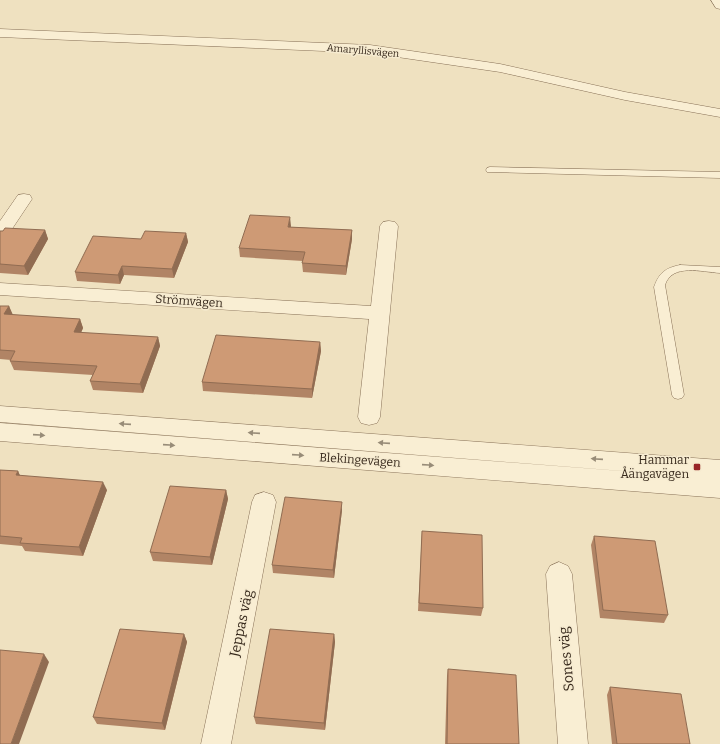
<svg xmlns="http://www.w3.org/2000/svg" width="720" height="744" viewBox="0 0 720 744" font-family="Bitter,serif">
	<rect width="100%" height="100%" fill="#efe1c0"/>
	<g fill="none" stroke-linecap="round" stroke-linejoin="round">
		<defs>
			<path id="lane" d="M 490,167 L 720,172 L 720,178 L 487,172 L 486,170 L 487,168 Z
				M 680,265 L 720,267 L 720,273 C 702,272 672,263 665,285 L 684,395 L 682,398 L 678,399 L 674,398 L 672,395 L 654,287 C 659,273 665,268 680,265 Z"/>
			<path id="street" d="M 711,0 L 720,0 L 720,9 L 716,8 Z
				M 0,29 L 370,45 L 500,64 L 625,92 L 720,109 L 720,117 L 625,100 L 500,72 L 370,53 L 0,37 Z
				M 24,194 L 30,195 L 32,199 L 6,238 L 0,239 L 0,221 L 18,195 Z
				M 389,221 L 395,222 L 398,226 L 380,417 L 377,423 L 369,425 L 361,423 L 358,417 L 369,319 L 0,295 L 0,283 L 371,306 L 380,226 L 383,222 Z
				M 0,406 L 720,460 L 720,498 L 0,441 L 0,423 L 673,475 L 0,422 Z
				M 264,492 L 273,495 L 276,502 L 231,744 L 201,744 L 252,502 L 255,495 Z
				M 559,562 L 568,566 L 572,574 L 588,744 L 558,744 L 546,574 L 550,566 Z"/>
		</defs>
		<use href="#lane" stroke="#887157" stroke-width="1"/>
		<use href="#street" stroke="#887157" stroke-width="1"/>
		<use href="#lane" fill="#f9eed3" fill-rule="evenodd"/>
		<use href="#street" fill="#f9eed3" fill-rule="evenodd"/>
	</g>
	<path fill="#b18465" d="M 291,226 L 291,227 L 352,230 L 352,239 L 346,275 L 303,272 L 302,263 L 303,261 L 240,257 L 239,248 Z
		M 45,230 L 48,239 L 28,275 L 0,273 L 0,231 Z
		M 186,233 L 188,242 L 174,278 L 124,275 L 120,284 L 77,281 L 75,272 L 141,239 Z
		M 0,306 L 9,306 L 12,315 L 80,319 L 83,328 L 81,333 L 158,337 L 160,346 L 143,393 L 93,390 L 90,381 L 93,375 L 14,370 L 10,361 L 11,360 L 0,359 Z
		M 320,342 L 321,351 L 312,398 L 203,391 L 202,382 Z
		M 0,470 L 18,471 L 20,476 L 107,490 L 83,556 L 25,551 L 22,546 L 0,544 Z
		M 226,490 L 228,499 L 212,565 L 153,561 L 150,552 Z
		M 342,510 L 334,578 L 273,573 L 272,565 Z
		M 422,531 L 483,608 L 481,616 L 418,611 Z
		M 594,536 L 668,615 L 664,623 L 600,618 L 591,545 Z
		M 184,634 L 187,642 L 165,730 L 97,724 L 93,717 Z
		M 334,634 L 335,642 L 325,730 L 256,724 L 254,717 Z
		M 448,669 L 519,744 L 445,744 L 447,676 Z
		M 610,687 L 690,744 L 612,744 L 607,695 Z"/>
	<path fill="#906c52" d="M 290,217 L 291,226 L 288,236 L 288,227 Z
		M 45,230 L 48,239 L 28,275 L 24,266 Z
		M 352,230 L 352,239 L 346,275 L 346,266 Z
		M 186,233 L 188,242 L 174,278 L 172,269 Z
		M 122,266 L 124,275 L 120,284 L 118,275 Z
		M 9,306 L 13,315 L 4,314 Z
		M 80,319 L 83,328 L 77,341 L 74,332 Z
		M 158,337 L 160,346 L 143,393 L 140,384 Z
		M 320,342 L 321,351 L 312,398 L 312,389 Z
		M 18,471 L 22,480 L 16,475 Z
		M 103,482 L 107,490 L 83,556 L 79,547 Z
		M 226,490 L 228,499 L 212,565 L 210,557 Z
		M 342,502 L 342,510 L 334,578 L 333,570 Z
		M 184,634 L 187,642 L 165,730 L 162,723 Z
		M 334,634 L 335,642 L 325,730 L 324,723 Z
		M 44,654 L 49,662 L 19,744 L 11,744 Z"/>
	<path fill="#ce9a75" stroke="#906c52" d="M 250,215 L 290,217 L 288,227 L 352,230 L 346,266 L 302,263 L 305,252 L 239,248 Z
		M 5,228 L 45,230 L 24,266 L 0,264 L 0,231 L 3,231 Z
		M 145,231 L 186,233 L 172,269 L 122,266 L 118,275 L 75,272 L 93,236 L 141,239 Z
		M 0,306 L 9,306 L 4,314 L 80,319 L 74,332 L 158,337 L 140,384 L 90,381 L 97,366 L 10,361 L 15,351 L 0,350 Z
		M 216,335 L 320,342 L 312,389 L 202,382 Z
		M 0,470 L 18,471 L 16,475 L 103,482 L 79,547 L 20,543 L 22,538 L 0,536 Z
		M 170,486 L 226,490 L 210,557 L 150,552 Z
		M 285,497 L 342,502 L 333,570 L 272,565 Z
		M 422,531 L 482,535 L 483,608 L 419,603 Z
		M 594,536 L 655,541 L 668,615 L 603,610 Z
		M 120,629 L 184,634 L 162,723 L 93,717 Z
		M 270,629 L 334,634 L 324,723 L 254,717 Z
		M 0,650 L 44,654 L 11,744 L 0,744 Z
		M 448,669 L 516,675 L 519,744 L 447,744 Z
		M 610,687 L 681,694 L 690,744 L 617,744 Z"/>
	<defs><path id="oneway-solid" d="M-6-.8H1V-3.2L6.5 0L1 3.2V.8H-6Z"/></defs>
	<g fill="#988c78">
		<use href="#oneway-solid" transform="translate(125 424) rotate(-176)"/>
		<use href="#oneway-solid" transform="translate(254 433) rotate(-176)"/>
		<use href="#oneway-solid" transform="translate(39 435) rotate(4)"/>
		<use href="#oneway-solid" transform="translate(384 443) rotate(-176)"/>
		<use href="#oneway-solid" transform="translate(169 445) rotate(4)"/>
		<use href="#oneway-solid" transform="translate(298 455) rotate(4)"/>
		<use href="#oneway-solid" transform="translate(597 459) rotate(-176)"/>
		<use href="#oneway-solid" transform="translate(428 465) rotate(4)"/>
	</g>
	<rect fill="#982627" stroke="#f6ebd0" stroke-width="1.5" x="693" y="463" width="8" height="8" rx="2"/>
	<g text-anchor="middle" stroke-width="3" stroke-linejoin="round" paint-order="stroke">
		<g font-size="10" fill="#37291c" stroke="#f6ebd0">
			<text transform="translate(363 50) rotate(5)" y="4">Amaryllisvägen</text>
		</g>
		<g font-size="12" fill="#37291c" stroke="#f6ebd0">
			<text transform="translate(189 301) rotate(4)" y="4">Strömvägen</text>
			<text transform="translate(360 460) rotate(4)" y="4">Blekingevägen</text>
		</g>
		<g font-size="12" fill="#37291c" stroke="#f6ebd0" text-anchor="end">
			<text x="689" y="464">Hammar<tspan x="689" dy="14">Åängavägen</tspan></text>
		</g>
		<g font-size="14" fill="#37291c" stroke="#f6ebd0">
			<text transform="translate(241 623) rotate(-78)" y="5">Jeppas väg</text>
			<text transform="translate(566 659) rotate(-95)" y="5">Sones väg</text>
		</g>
	</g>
</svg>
